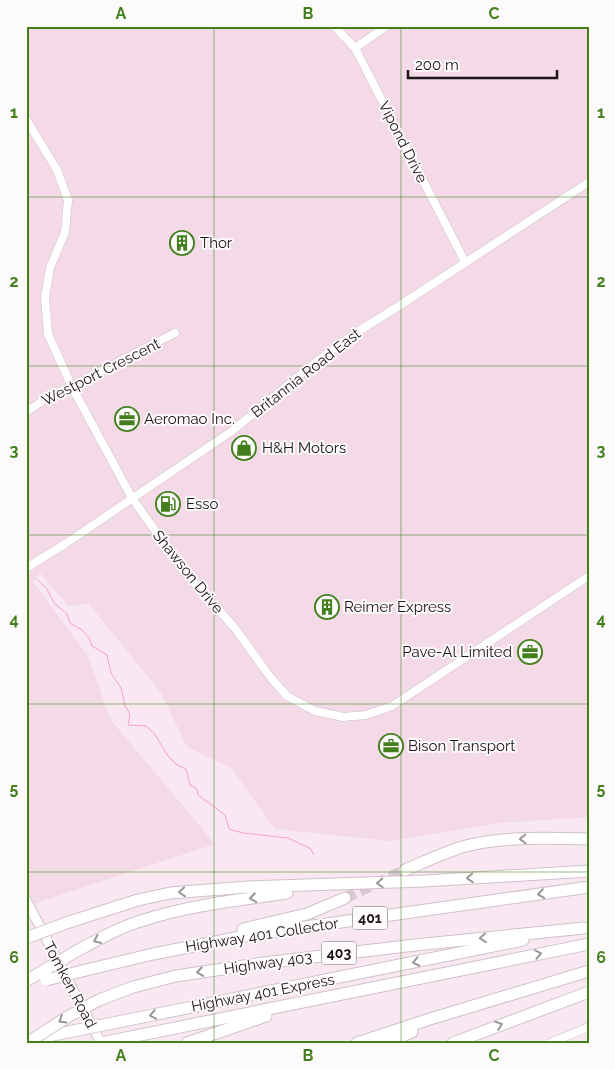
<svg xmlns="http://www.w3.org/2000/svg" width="615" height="1069" viewBox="0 0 615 1069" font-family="Raleway,sans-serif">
	<rect width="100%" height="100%" fill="#f9e8f1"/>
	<path fill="#f3dae6" d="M 26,26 L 589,26 L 589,817 L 500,823 L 390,841 L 275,829 L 231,768 L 187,747 L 161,693 L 89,604 L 68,606 L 40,573 L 33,582 L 88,656 L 111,720 L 215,844 L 42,901 L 26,909 Z"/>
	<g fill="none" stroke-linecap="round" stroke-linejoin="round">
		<path stroke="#f2a2cd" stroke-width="1" d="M 37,579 L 47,589 L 54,603 L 67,614 L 70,623 L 82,630 L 89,638 L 92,646 L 107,655 L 111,673 L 121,688 L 125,706 L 130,714 L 128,725 L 146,726 L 154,733 L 168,756 L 177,765 L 186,769 L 190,785 L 197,789 L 198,795 L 225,815 L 229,829 L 243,833 L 288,838 L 311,849 L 313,854"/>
		<path stroke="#d8c8d1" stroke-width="11" stroke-dasharray="11 5.5" stroke-linecap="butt" d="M 345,898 L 405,870"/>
		<defs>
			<path id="minor" d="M 334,26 L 355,48 L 465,262
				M 355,48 L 387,26
				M 26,119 L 57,170 L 68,200 L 65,232 L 50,268 L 45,297 L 48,334 L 72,387 L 132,498 L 183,570 L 234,627 L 271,678 L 287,696 L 315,711 L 343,717 L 366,715 L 392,706 L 589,576
				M 26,412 L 44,400 L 175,333
				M 26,568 L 65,544 L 232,431 L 316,362 L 354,334 L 402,304 L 589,182
				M 550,1043 L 589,1027"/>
			<path id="major" d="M 26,900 L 101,1043"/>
			<path id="highway" d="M 405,870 C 424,862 443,853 462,847 C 504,836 547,838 589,839
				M 69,922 L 138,900 L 170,893 L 248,887 L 424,881 L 589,871
				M 243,929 L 307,914 L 345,898
				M 75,952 C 97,940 120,927 144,920 C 190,905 240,900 287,893
				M 86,970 L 153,954 L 256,934 L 589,887
				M 99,1000 L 133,987 L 176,976 L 263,963 L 415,945 L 584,928
				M 113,1023 L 523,940
				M 33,1039 L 73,1031
				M 101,1043 L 589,944
				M 187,1043 L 266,1016
				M 357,1043 L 430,1019 L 589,971
				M 386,1043 L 412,1032
				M 453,1043 L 589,992"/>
		</defs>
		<use href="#minor" stroke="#d0c0c8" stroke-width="9"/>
		<use href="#major" stroke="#d0c0c8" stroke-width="11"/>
		<use href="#highway" stroke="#d0c0c8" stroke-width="13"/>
		<use href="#minor" stroke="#fff" stroke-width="8"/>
		<use href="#major" stroke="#fff" stroke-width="9"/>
		<use href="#highway" stroke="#fff" stroke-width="11"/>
		<defs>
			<path id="highway-bridge" d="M 26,938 L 69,922
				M 46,980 L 86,970
				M 26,981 L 75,952
				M 73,1031 L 113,1023
				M 27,1043 L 69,1016 L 99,1000"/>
		</defs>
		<use href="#highway-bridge" stroke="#d0c0c8" stroke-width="13" stroke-linecap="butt"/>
		<use href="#highway-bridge" stroke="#fff" stroke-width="11"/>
	</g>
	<defs><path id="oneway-chevron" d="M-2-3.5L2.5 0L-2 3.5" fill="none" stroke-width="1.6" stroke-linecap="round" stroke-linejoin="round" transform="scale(1.25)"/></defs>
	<g stroke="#999698">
		<use href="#oneway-chevron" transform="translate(523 839) rotate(178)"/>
		<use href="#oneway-chevron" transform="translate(470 878) rotate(176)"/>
		<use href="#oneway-chevron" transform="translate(380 883) rotate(177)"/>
		<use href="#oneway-chevron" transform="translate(182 892) rotate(175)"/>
		<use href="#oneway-chevron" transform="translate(541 894) rotate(172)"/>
		<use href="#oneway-chevron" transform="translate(253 898) rotate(171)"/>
		<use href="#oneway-chevron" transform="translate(483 938) rotate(174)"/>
		<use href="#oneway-chevron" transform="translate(97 940) rotate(155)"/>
		<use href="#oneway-chevron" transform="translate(538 954) rotate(-11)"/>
		<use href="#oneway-chevron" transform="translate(416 962) rotate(168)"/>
		<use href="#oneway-chevron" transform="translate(200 972) rotate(171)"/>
		<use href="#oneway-chevron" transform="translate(153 1015) rotate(169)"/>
		<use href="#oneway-chevron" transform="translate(62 1020) rotate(149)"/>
		<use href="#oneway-chevron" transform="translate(499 1025) rotate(-21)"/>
	</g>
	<path fill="none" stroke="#43801d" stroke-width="1" stroke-opacity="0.55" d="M 214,26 L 214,1043M 401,26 L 401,1043M 26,197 L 589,197M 26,366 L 589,366M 26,535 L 589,535M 26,704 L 589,704M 26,872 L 589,872"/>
	<defs>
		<symbol id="building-ring" viewBox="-11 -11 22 22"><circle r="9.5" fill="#fdfafb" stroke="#43801d" stroke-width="1.5"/><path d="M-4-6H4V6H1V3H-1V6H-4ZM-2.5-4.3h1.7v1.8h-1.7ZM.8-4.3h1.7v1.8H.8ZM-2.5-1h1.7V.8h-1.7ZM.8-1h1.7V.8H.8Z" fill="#43801d"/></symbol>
		<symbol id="office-ring" viewBox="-11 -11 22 22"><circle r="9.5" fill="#fdfafb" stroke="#43801d" stroke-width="1.5"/><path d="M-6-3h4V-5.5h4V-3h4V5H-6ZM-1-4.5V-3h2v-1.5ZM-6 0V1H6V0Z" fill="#43801d"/></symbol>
		<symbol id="shop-ring" viewBox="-11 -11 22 22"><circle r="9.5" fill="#fdfafb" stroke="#43801d" stroke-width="1.5"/><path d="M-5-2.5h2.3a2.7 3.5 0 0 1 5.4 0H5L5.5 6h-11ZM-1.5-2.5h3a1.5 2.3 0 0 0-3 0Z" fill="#43801d"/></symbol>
		<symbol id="fuel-ring" viewBox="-11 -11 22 22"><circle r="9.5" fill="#fdfafb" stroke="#43801d" stroke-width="1.5"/><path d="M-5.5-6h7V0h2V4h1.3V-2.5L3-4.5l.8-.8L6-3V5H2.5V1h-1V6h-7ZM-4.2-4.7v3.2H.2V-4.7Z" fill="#43801d"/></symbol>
	</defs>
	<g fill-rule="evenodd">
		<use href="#building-ring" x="168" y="229" width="28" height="28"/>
		<use href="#office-ring" x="113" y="405" width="28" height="28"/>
		<use href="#shop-ring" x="230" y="434" width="28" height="28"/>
		<use href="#fuel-ring" x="154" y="490" width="28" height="28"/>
		<use href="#building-ring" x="313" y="593" width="28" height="28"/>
		<use href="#office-ring" x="516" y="638" width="28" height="28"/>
		<use href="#office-ring" x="377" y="732" width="28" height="28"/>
	</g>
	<g text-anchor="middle" stroke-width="4" stroke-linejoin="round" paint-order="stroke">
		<g fill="#fdfafb" stroke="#605a5d" stroke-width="1">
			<rect x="352.5" y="906.5" width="35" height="23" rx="4"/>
			<rect x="321.5" y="941.5" width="35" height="23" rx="4"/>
		</g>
		<g font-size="14" font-weight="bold" fill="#1c1619">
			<text x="370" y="923">401</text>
			<text x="339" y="958">403</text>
		</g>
		<g font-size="15" fill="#1c1619" stroke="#fdfafb">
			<text transform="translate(403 142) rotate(63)" y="5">Vipond Drive</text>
			<text transform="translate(101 372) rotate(-27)" y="5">Westport Crescent</text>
			<text transform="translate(306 373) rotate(-38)" y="5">Britannia Road East</text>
			<text transform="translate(188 572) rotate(51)" y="5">Shawson Drive</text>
			<text transform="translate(262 935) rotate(-9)" y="5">Highway 401 Collector</text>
			<text transform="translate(268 963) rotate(-8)" y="5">Highway 403</text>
			<text transform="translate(70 985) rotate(62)" y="5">Tomken Road</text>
			<text transform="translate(263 993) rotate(-11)" y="5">Highway 401 Express</text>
		</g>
		<g font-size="15" fill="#1c1619" stroke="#fdfafb" text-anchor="start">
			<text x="200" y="248">Thor</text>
			<text x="144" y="424">Aeromao Inc.</text>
			<text x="262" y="453">H&amp;H Motors</text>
			<text x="186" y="509">Esso</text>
			<text x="344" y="612">Reimer Express</text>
			<text x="512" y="657" text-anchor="end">Pave-Al Limited</text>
			<text x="408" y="751">Bison Transport</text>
		</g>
	</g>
	<rect width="615" height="1069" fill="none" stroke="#fdfafb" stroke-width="55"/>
	<path d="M408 70v8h149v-8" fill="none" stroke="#1c1619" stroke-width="2.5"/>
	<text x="415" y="70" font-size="15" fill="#1c1619" stroke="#fdfafb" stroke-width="4" paint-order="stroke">200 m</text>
	<rect x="28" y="28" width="560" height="1014" fill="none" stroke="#43801d" stroke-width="2"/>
	<g font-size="16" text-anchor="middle" font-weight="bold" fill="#43801d">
		<text x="121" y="19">A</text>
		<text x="308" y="19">B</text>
		<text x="494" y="19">C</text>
		<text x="14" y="118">1</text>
		<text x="601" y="118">1</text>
		<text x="14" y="287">2</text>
		<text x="601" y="287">2</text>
		<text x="14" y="456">3</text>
		<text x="601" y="456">3</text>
		<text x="14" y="625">4</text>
		<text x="601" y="625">4</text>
		<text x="14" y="794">5</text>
		<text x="601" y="794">5</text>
		<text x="14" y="963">6</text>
		<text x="601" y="963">6</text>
		<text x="121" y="1061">A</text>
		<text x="308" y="1061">B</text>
		<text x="494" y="1061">C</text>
	</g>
</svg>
